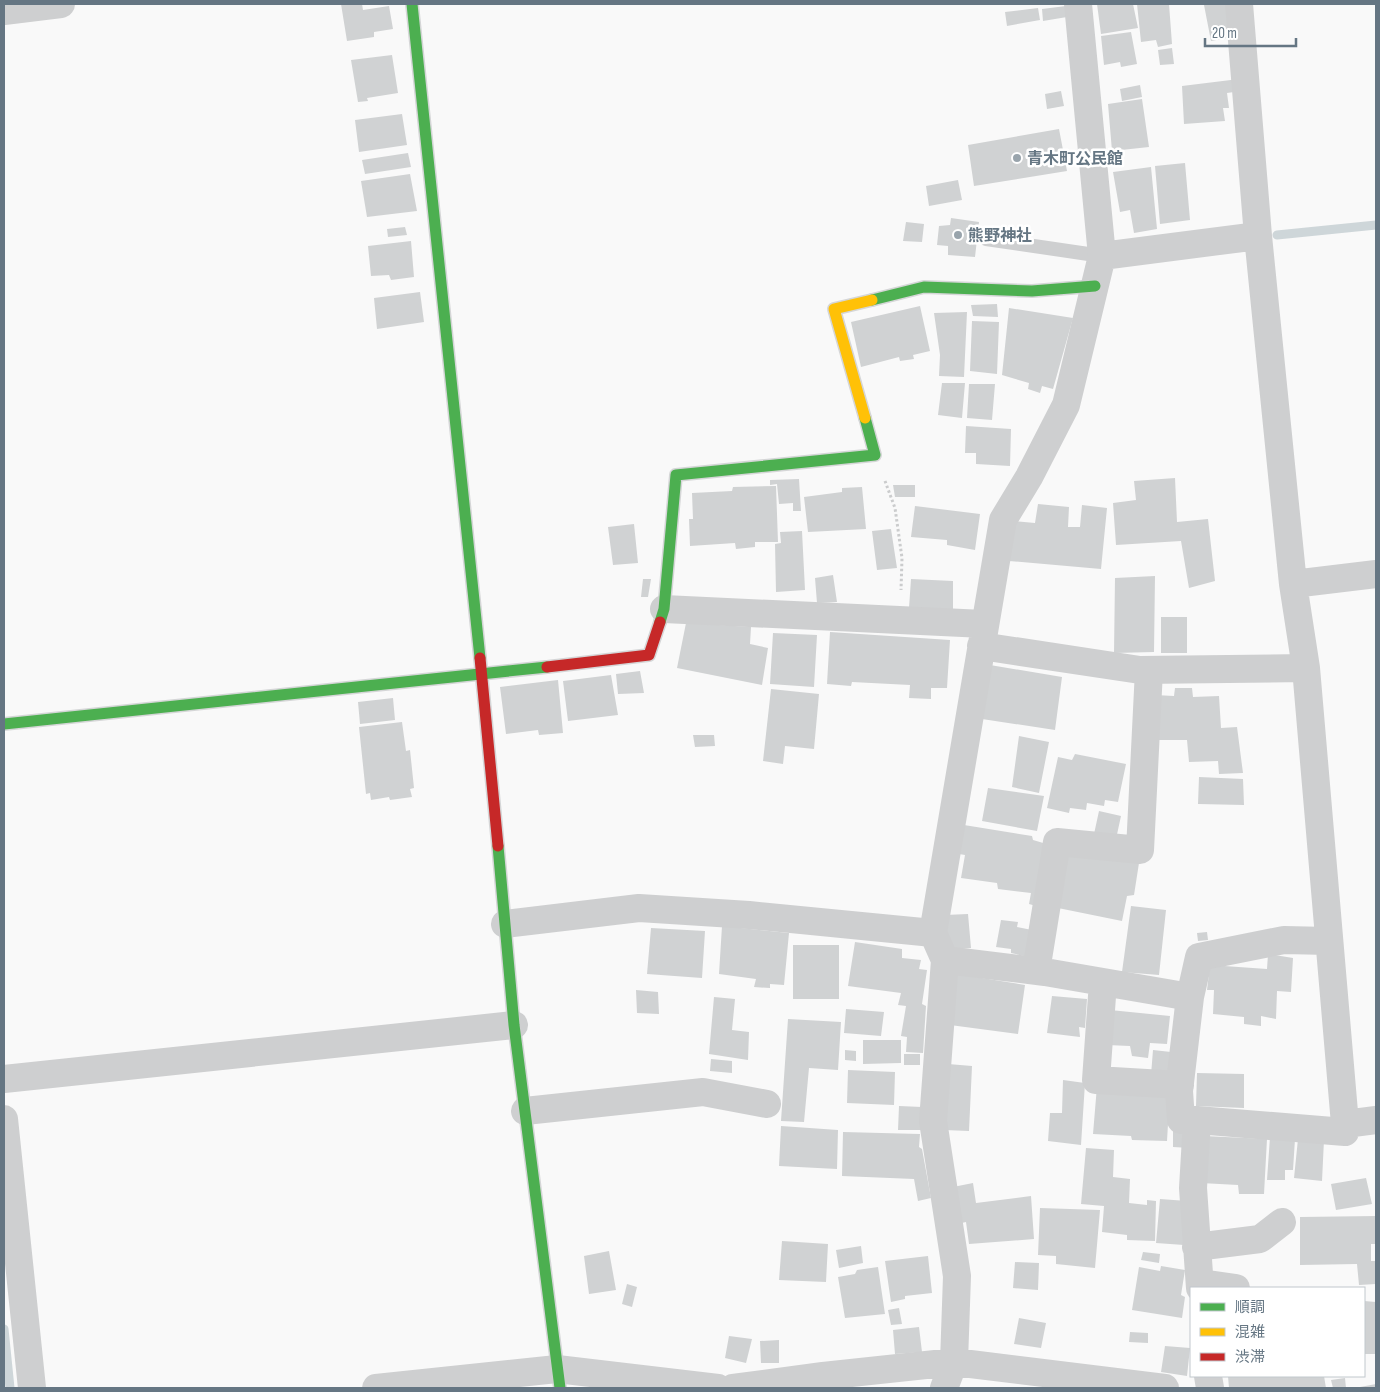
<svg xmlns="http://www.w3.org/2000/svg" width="1380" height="1392" viewBox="0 0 1380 1392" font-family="'Sofia Sans Condensed','Noto Sans JP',sans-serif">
	<rect width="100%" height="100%" fill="#f9f9f9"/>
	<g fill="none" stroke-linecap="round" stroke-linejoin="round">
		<path stroke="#ced6d9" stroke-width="9" d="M 1277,235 L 1376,225
			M 4,1329 L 10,1388"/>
	</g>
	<path fill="#d0d2d3" d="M 341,4 L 362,4 L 363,10 L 389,6 L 393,29 L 374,32 L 374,37 L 347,41 Z
		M 1097,4 L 1133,4 L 1138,28 L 1101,34 Z
		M 1137,4 L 1169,4 L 1172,44 L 1158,47 L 1156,40 L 1141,42 Z
		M 1212,4 L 1234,4 L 1237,36 L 1211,41 L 1204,5 Z
		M 1066,6 L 1067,17 L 1043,21 L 1042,9 Z
		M 1038,8 L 1040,20 L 1007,26 L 1005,12 Z
		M 1131,32 L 1137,64 L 1121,67 L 1120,62 L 1104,65 L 1101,36 Z
		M 1172,48 L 1174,64 L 1160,65 L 1158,50 Z
		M 392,55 L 398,93 L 367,98 L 368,101 L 358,102 L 351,60 Z
		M 1239,79 L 1241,91 L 1227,93 L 1229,108 L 1223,108 L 1225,121 L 1184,124 L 1182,86 Z
		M 1140,85 L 1142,97 L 1122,101 L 1120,89 Z
		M 1061,91 L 1064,106 L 1047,109 L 1045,94 Z
		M 1142,99 L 1149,147 L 1112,151 L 1108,104 Z
		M 402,114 L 407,145 L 359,152 L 355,120 Z
		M 1059,129 L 1067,171 L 974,186 L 968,145 Z
		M 408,153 L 411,167 L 365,174 L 362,160 Z
		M 1185,163 L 1190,220 L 1160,224 L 1155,166 Z
		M 1151,167 L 1157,229 L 1134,233 L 1130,210 L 1120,212 L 1113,172 Z
		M 410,174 L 417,211 L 367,217 L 361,181 Z
		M 958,180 L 962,200 L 929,206 L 926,186 Z
		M 951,218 L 979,222 L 975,257 L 948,255 L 948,246 L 937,245 L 939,226 L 950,225 Z
		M 906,222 L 924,224 L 922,242 L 903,241 Z
		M 405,227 L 407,235 L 388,237 L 387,229 Z
		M 411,241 L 414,277 L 391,280 L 389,275 L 371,276 L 368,246 Z
		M 420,292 L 424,322 L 377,329 L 374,298 Z
		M 997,304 L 998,317 L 973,316 L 971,305 Z
		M 920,306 L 930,351 L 913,355 L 914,359 L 900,361 L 899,357 L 861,367 L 851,322 Z
		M 1009,308 L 1073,318 L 1053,389 L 1042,386 L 1040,393 L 1028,389 L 1029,383 L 1002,375 Z
		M 967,312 L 964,377 L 939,376 L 940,355 L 934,313 Z
		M 972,321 L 999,322 L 997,374 L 970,371 Z
		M 942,383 L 965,383 L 962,418 L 938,415 Z
		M 969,384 L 995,384 L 992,420 L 967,418 Z
		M 966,426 L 1011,429 L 1010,466 L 976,464 L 976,453 L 965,453 Z
		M 1175,478 L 1177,522 L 1208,519 L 1215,581 L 1189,588 L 1181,541 L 1116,545 L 1113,503 L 1136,500 L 1134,481 Z
		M 799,479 L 801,511 L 793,511 L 793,503 L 779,504 L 777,484 L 770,485 L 770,480 Z
		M 893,485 L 915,485 L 915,497 L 895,497 Z
		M 776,486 L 778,542 L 755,542 L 755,547 L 736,549 L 735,543 L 690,546 L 689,519 L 693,519 L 692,493 L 732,491 L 733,487 Z
		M 862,487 L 866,529 L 808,532 L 804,497 L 842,492 L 842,488 Z
		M 1038,504 L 1069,507 L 1068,527 L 1080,527 L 1082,505 L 1107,508 L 1101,569 L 1009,561 L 1014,521 L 1035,523 Z
		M 915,506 L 980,514 L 975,550 L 947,545 L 947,540 L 911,537 Z
		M 634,524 L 638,563 L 613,565 L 608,527 Z
		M 891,529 L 897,568 L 877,570 L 872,531 Z
		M 802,531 L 805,590 L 776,592 L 775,544 L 781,543 L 780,532 Z
		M 833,575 L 837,602 L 817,603 L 815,578 Z
		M 1155,576 L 1154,652 L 1114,653 L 1115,578 Z
		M 643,579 L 651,579 L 648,597 L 641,597 Z
		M 911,579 L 953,581 L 953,612 L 909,608 Z
		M 1161,617 L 1187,617 L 1187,653 L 1161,653 Z
		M 686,623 L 751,627 L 750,644 L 768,648 L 762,685 L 677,668 Z
		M 830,632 L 950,640 L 947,688 L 931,688 L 931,699 L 909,698 L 910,685 L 852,682 L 851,686 L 827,684 Z
		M 773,633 L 817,635 L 814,687 L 770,684 Z
		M 990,665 L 1062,677 L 1055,730 L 982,719 Z
		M 640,671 L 644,693 L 618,694 L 616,674 Z
		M 611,675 L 618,715 L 568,721 L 563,681 Z
		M 558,680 L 563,733 L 539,735 L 538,730 L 506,734 L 500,687 Z
		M 1175,688 L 1192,688 L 1193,697 L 1219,696 L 1221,728 L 1237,727 L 1243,773 L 1219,774 L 1218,761 L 1189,762 L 1187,740 L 1154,740 L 1155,695 L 1174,696 Z
		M 771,689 L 819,694 L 814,749 L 785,746 L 783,764 L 763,761 Z
		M 393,698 L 395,720 L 360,724 L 358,702 Z
		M 402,722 L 406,751 L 410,750 L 414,788 L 410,789 L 412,797 L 390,800 L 389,797 L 371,800 L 370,793 L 366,794 L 359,727 Z
		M 693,735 L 714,735 L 715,746 L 695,747 Z
		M 1019,736 L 1049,742 L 1039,793 L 1012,787 Z
		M 1075,754 L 1126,764 L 1118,802 L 1105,800 L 1104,806 L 1087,803 L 1086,810 L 1070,808 L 1069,813 L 1047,808 L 1058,757 L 1072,760 Z
		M 1199,777 L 1243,779 L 1244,805 L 1198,804 Z
		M 988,788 L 1044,796 L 1037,831 L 982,821 Z
		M 1099,811 L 1121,816 L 1116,839 L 1094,834 Z
		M 964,825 L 1032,836 L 1033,840 L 1050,845 L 1040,907 L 1029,904 L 1031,893 L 998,889 L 997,883 L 961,878 L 965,855 L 959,854 Z
		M 1069,851 L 1139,863 L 1134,895 L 1127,896 L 1122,921 L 1058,908 Z
		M 1131,906 L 1166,910 L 1159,975 L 1122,972 Z
		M 968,914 L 971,948 L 946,950 L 945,915 Z
		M 1001,920 L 1018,922 L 1017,927 L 1037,931 L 1033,958 L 1011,953 L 1011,949 L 996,947 Z
		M 722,926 L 789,933 L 784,985 L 770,984 L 770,988 L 754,987 L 756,979 L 719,974 Z
		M 651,928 L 705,931 L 702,978 L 647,974 Z
		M 1207,932 L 1208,940 L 1198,941 L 1197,933 Z
		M 855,942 L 902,949 L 902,958 L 921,960 L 919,969 L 927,970 L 922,1004 L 926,1006 L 923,1053 L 906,1052 L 907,1037 L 901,1036 L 906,1006 L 898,1005 L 901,993 L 848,986 Z
		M 793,945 L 839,945 L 839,999 L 793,999 Z
		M 1268,954 L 1293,958 L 1291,992 L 1277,991 L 1276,1019 L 1261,1016 L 1261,1026 L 1244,1024 L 1244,1017 L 1213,1014 L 1214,990 L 1207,990 L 1210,965 L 1267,969 Z
		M 957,974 L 1025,985 L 1018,1034 L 950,1025 Z
		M 636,990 L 658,992 L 659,1014 L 637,1013 Z
		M 1052,996 L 1087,999 L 1085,1028 L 1079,1027 L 1080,1037 L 1047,1033 Z
		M 714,997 L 735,999 L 732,1030 L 749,1032 L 748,1060 L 709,1054 Z
		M 846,1009 L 884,1012 L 881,1036 L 844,1033 Z
		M 1110,1010 L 1170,1016 L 1167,1044 L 1150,1043 L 1148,1058 L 1132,1056 L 1130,1046 L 1107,1045 Z
		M 788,1019 L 841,1022 L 838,1070 L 809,1068 L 804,1122 L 781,1121 Z
		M 863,1040 L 901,1040 L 901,1063 L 863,1064 Z
		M 845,1050 L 856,1051 L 856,1061 L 845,1060 Z
		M 1153,1050 L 1171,1052 L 1169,1077 L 1151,1075 Z
		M 904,1054 L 920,1054 L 920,1065 L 904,1065 Z
		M 711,1059 L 732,1061 L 732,1073 L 710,1071 Z
		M 948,1064 L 972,1066 L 969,1131 L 944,1130 Z
		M 848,1070 L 895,1072 L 894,1105 L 847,1103 Z
		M 1197,1073 L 1244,1074 L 1244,1108 L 1196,1106 Z
		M 1063,1080 L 1085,1083 L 1081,1145 L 1048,1141 L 1050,1113 L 1062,1113 Z
		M 1097,1086 L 1170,1090 L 1167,1141 L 1132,1140 L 1131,1136 L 1093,1134 Z
		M 899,1106 L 922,1107 L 921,1130 L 898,1130 Z
		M 781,1126 L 838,1130 L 837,1169 L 779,1166 Z
		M 1173,1129 L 1190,1130 L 1190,1148 L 1173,1147 Z
		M 843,1132 L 920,1134 L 919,1147 L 922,1149 L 931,1198 L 918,1201 L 914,1179 L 842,1176 Z
		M 1204,1136 L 1267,1139 L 1264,1194 L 1239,1194 L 1238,1185 L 1201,1183 Z
		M 1270,1137 L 1295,1139 L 1293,1170 L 1285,1170 L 1285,1180 L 1267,1180 Z
		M 1298,1139 L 1324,1140 L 1322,1181 L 1294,1178 Z
		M 1086,1148 L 1114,1150 L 1113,1177 L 1130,1179 L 1129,1203 L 1147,1205 L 1147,1200 L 1156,1201 L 1155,1241 L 1127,1240 L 1127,1235 L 1102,1232 L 1104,1206 L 1081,1204 Z
		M 1366,1178 L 1372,1204 L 1336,1210 L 1331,1184 Z
		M 973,1183 L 976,1203 L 1031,1196 L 1034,1239 L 969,1244 L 966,1222 L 957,1224 L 953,1187 Z
		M 1160,1199 L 1187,1201 L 1184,1245 L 1156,1243 Z
		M 1040,1208 L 1100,1210 L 1095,1268 L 1056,1264 L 1056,1256 L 1038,1255 Z
		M 1376,1216 L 1376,1244 L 1371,1244 L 1371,1261 L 1376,1261 L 1376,1284 L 1359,1285 L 1357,1264 L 1300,1265 L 1300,1217 Z
		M 782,1241 L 828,1244 L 826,1282 L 779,1280 Z
		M 861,1246 L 863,1263 L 839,1268 L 836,1250 Z
		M 609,1251 L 616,1290 L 589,1294 L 584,1256 Z
		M 1143,1252 L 1160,1254 L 1159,1263 L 1141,1260 Z
		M 928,1256 L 932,1293 L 905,1296 L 905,1299 L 891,1302 L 885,1261 Z
		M 1015,1262 L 1039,1263 L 1038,1290 L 1013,1288 Z
		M 1161,1266 L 1185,1270 L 1181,1295 L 1185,1297 L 1182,1318 L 1132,1310 L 1139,1267 L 1160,1271 Z
		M 878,1267 L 885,1314 L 845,1318 L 838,1277 L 855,1274 L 857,1270 Z
		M 627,1284 L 637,1287 L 632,1307 L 622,1304 Z
		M 1364,1301 L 1376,1302 L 1375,1354 L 1364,1354 Z
		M 899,1308 L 902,1324 L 891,1325 L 888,1310 Z
		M 1019,1318 L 1046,1323 L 1041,1348 L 1014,1344 Z
		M 919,1327 L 922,1352 L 895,1354 L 893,1330 Z
		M 1130,1332 L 1148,1333 L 1148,1343 L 1129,1342 Z
		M 729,1336 L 752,1339 L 746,1363 L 725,1358 Z
		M 779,1340 L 779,1363 L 761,1363 L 760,1341 Z
		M 1165,1346 L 1190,1348 L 1187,1376 L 1161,1372 Z
		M 1228,1376 L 1324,1376 L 1326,1388 L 1229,1388 Z
		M 1345,1378 L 1346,1388 L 1333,1388 L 1331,1380 Z
		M 1376,1384 L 1376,1388 L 1360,1388 L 1360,1387 Z"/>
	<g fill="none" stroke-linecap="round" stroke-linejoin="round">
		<defs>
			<path id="fast" d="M 412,4 L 480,658
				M 872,300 L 924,287 L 1032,291 L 1095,286
				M 660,622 L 664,609 L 676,475 L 875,455 L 865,418
				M 4,724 L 547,667
				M 498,846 L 514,1025 L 560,1388"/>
			<path id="slow" d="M 865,418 L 834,309 L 872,300"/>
			<path id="jam" d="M 480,658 L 498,846
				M 547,667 L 649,655 L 660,622"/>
		</defs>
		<use href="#fast" stroke="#d5d6d7" stroke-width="14"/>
		<use href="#slow" stroke="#d5d6d7" stroke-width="14"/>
		<use href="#jam" stroke="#d5d6d7" stroke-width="14"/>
		<path stroke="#cbcccd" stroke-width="3" stroke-dasharray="2.5 2.5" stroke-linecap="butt" d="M 885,481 L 895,508 L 902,558 L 901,590"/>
		<path stroke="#cecfd0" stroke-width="14" d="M 986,239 L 1102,256"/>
		<path stroke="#cecfd0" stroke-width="28" d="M 1239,4 L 1258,236
			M 4,11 L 61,4
			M 1102,256 L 1258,236 L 1293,584 L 1306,668 L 1345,1124 L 1376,1120
			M 1293,584 L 1376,574
			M 664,609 L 984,624
			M 981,646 L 1140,670 L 1306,668
			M 505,924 L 639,908 L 749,915 L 933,933 L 945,960 L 933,1121 L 957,1276 L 954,1362 L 944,1388
			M 933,933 L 1003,520 L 1029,477 L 1066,405 L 1102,256 L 1078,4
			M 945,960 L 1045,972 L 1190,997 L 1199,957 L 1284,940 L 1329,941
			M 1036,971 L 1057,842 L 1140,850 L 1149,670
			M 1103,982 L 1096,1080 L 1180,1085
			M 1190,997 L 1179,1091 L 1181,1120 L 1197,1120 L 1193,1188 L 1200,1288
			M 4,1079 L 514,1025
			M 525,1111 L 703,1092 L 767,1104
			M 4,1119 L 32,1388
			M 1197,1120 L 1345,1132 L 1345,1124
			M 1196,1247 L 1260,1239 L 1282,1222
			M 1200,1283 L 1236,1288
			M 1208,1376 L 1210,1388
			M 376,1388 L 557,1369 L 718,1388
			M 733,1388 L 823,1376 L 954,1362 L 1165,1388"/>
		<use href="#fast" stroke="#4caf50" stroke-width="11"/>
		<use href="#slow" stroke="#ffc107" stroke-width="11"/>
		<use href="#jam" stroke="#c62828" stroke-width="11"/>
	</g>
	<g fill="#99a4ac" stroke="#fff" stroke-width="2">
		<circle cx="1017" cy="158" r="5"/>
		<circle cx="958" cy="235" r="5"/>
	</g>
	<g text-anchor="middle" stroke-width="5" stroke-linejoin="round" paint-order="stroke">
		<g font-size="16" font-weight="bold" fill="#657683" stroke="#fff" text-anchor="start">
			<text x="1027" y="164">青木町公民館</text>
			<text x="968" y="241">熊野神社</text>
		</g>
	</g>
	<rect width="1380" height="1392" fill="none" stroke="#657683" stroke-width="10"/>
	<rect x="1190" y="1287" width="175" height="90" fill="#ffffff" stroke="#c1c8cd"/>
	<rect x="1200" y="1303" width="25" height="8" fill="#4caf50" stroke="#c1c8cd"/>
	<text x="1235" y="1312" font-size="15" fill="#657683">順調</text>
	<rect x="1200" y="1328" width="25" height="8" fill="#ffc107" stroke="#c1c8cd"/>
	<text x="1235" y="1337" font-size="15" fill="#657683">混雑</text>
	<rect x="1200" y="1353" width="25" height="8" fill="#c62828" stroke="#c1c8cd"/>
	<text x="1235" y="1362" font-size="15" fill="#657683">渋滞</text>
	<path d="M1205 38v8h91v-8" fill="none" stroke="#657683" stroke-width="2.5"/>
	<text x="1212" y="38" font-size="15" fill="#657683" stroke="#ffffff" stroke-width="4" paint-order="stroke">20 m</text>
</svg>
